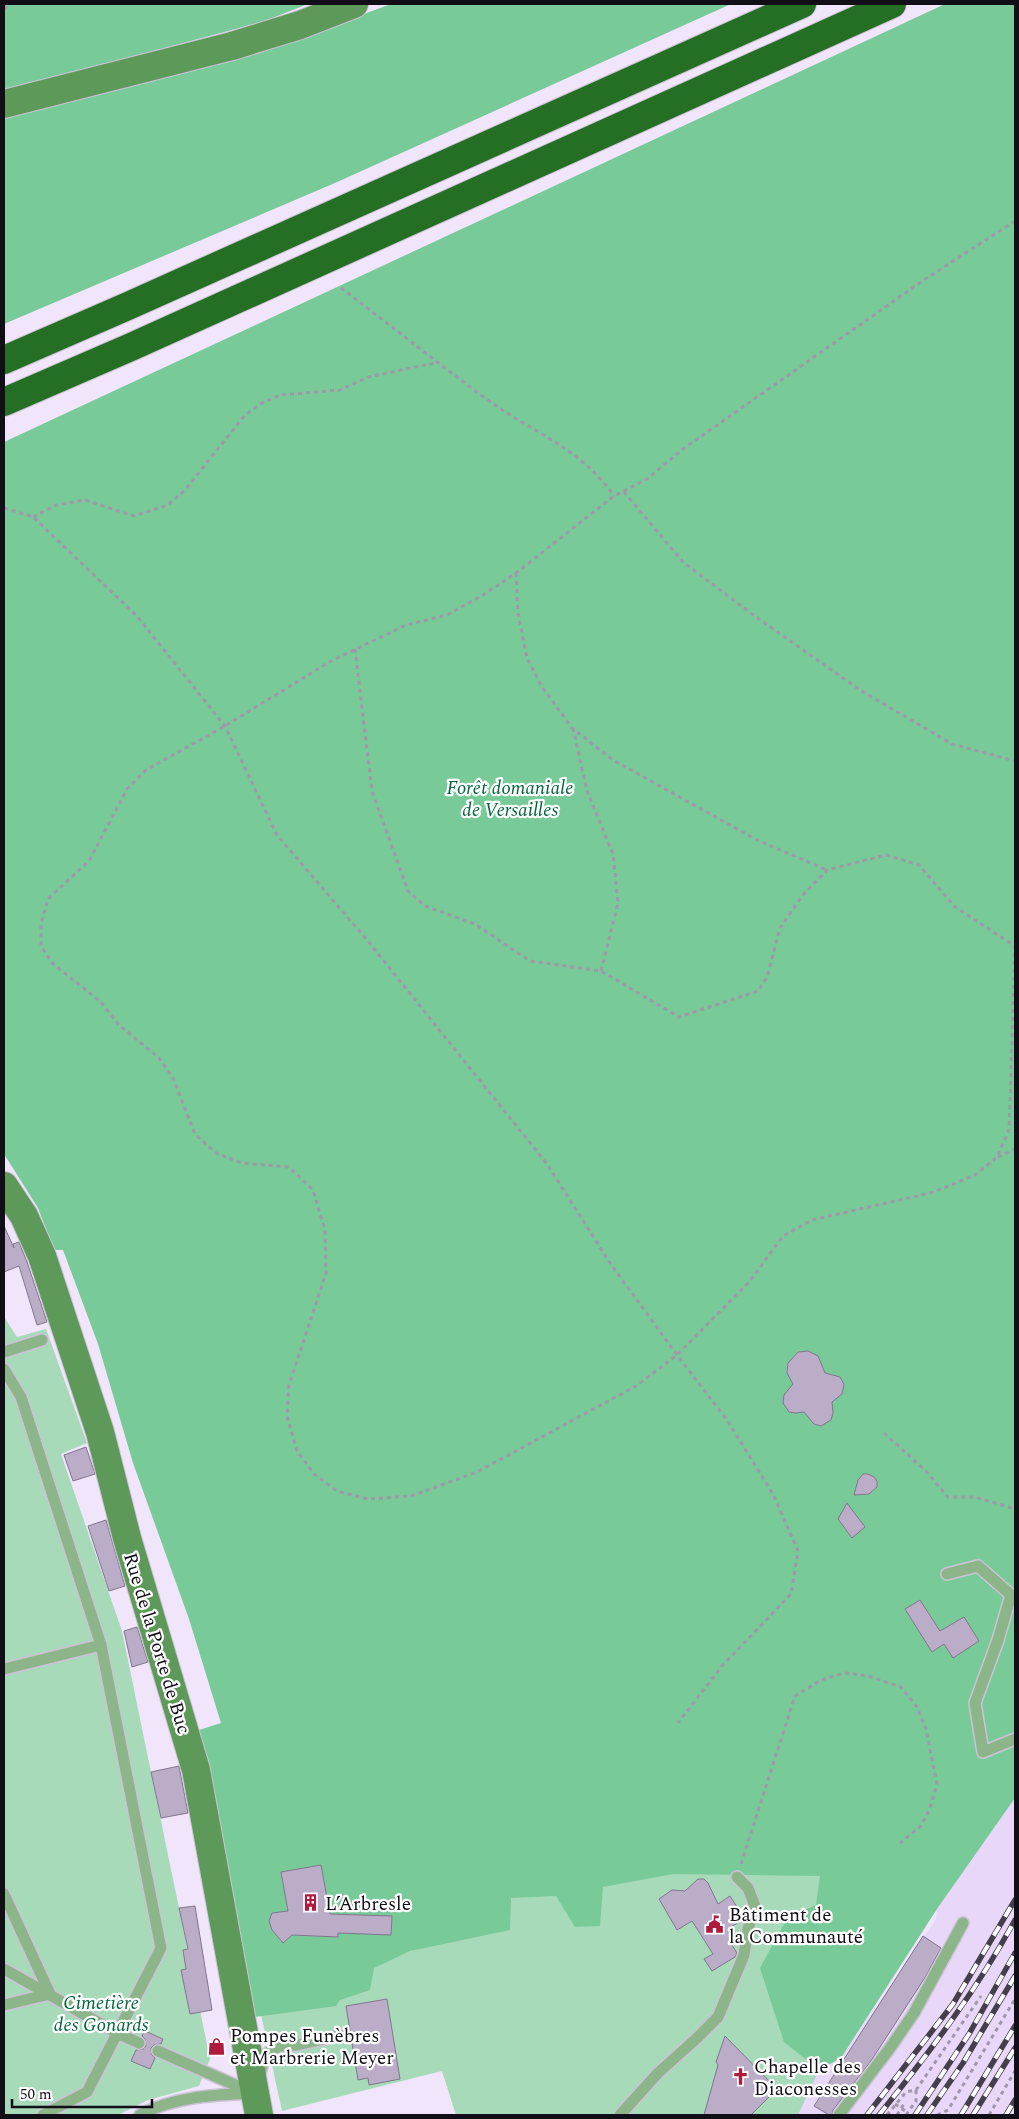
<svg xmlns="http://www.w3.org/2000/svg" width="1019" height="2119" viewBox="0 0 1019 2119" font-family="Spectral,serif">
	<rect width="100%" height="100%" fill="#f1e5fc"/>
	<path fill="#e9d7fa" d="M 1015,1798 L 1015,2115 L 798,2115 L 819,2070 L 841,2058 L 936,1919 L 937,1909 Z"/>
	<path fill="#a6dab9" d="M 4,1317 L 17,1337 L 46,1329 L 87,1443 L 61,1454 L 122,1631 L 210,2059 L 199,2086 L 148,2100 L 118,2115 L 4,2115 Z
		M 905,1609 L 819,2070 L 798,2115 L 456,2115 L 442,2071 L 282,2111 L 199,1730 L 660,1763 Z"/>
	<path fill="#79ca99" d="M 4,4 L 308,4 L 262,22 L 4,91 Z
		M 391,4 L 731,4 L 335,183 L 4,324 L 4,109 L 296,39 Z
		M 945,4 L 1015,4 L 1015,1798 L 937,1909 L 841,2058 L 819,2070 L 784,2042 L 760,1968 L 788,1917 L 816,1905 L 820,1876 L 673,1874 L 603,1887 L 600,1926 L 575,1927 L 556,1896 L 511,1898 L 510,1930 L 410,1951 L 374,1968 L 370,1990 L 340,2000 L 336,2006 L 255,2017 L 199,1730 L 221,1723 L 189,1619 L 133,1463 L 98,1344 L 63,1250 L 54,1250 L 38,1208 L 4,1154 L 4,442 Z"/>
	<path fill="#bbadc8" stroke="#82758e" d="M 4,1226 L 14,1248 L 13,1244 L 19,1242 L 27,1262 L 47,1322 L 37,1325 L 19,1266 L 4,1272 Z
		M 808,1351 L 818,1356 L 825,1373 L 840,1377 L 844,1384 L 842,1394 L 832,1402 L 833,1413 L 831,1420 L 821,1426 L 814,1424 L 804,1412 L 796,1413 L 789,1412 L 783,1403 L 784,1395 L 793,1384 L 787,1373 L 788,1363 L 798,1352 Z
		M 86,1447 L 95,1474 L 73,1481 L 64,1455 Z
		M 863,1474 L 868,1474 L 874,1477 L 877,1481 L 877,1487 L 869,1494 L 854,1495 L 858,1480 Z
		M 847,1503 L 865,1527 L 852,1538 L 838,1519 Z
		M 106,1520 L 125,1586 L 109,1591 L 88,1526 Z
		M 920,1600 L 940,1631 L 964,1617 L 979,1641 L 953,1658 L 944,1644 L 932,1652 L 905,1609 Z
		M 137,1627 L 148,1662 L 132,1667 L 124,1631 Z
		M 179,1766 L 188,1813 L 161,1818 L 151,1772 Z
		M 321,1865 L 330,1914 L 392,1916 L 391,1935 L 338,1933 L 338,1937 L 292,1935 L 283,1943 L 272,1930 L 269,1921 L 272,1913 L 288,1911 L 281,1872 Z
		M 698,1879 L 704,1879 L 708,1883 L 718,1904 L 730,1896 L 744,1918 L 730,1928 L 737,1938 L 730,1942 L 737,1953 L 735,1957 L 712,1971 L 704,1959 L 713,1954 L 692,1921 L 677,1930 L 659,1899 L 672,1890 L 685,1891 Z
		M 195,1906 L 212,2010 L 190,2014 L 181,1970 L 186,1969 L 183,1950 L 188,1949 L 179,1908 Z
		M 923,1936 L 941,1948 L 926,1976 L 871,2061 L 833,2110 L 832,2115 L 829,2115 L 814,2106 Z
		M 387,1999 L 400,2079 L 369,2085 L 368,2078 L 358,2080 L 346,2006 Z
		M 145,2031 L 163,2039 L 161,2044 L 154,2045 L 151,2048 L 152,2055 L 155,2058 L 150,2069 L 131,2061 L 136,2050 L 143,2049 L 146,2046 L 145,2039 L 142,2036 Z
		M 725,2036 L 777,2089 L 751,2115 L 704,2115 L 718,2065 L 716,2062 Z"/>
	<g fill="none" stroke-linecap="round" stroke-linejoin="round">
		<defs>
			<path id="lane" d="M 4,1352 L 42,1340
				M 4,1369 L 21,1397 L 101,1645 L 161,1948 L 87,2092 L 43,2115
				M 947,1574 L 978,1566 L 1011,1595 L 998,1640 L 975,1703 L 983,1752 L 1015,1739
				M 4,1669 L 101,1645
				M 4,1894 L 50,1994 L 4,2005
				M 4,1969 L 117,2033 L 139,2043
				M 158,2051 L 251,2092
				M 259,2077 L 265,2055 L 279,2046 L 297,2045 L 343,2035
				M 140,2115 C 175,2096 215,2095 255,2093
				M 620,2115 L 658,2073 L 697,2038 L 718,2017 L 744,1955 L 748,1929 L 755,1906 L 748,1888 L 737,1877
				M 839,2115 L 890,2048 L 914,2013 L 963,1923"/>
			<path id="secondary" d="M 4,104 L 232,46 L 300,25 L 354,4
				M 4,1186 L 24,1216 L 42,1256 L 100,1432 L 127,1538 L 196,1770 L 259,2115"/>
			<path id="highway" d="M 4,360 L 128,306 L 802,4
				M 4,402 L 131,347 L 892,4"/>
		</defs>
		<use href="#lane" stroke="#cdc3d7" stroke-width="14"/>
		<use href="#secondary" stroke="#cdc3d7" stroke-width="30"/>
		<use href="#highway" stroke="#cdc3d7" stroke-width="30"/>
		<path stroke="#a097a9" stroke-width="3" stroke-dasharray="4 4" stroke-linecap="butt" d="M 4,9 L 10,4
			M 1015,221 L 921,282 L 844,336 L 683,449 L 647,479 L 614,496 L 516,573 L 483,595 L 447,615 L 406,625 L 331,661 L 225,726 L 146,770 L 127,789 L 89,861 L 48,899 L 41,924 L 41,946 L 53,964 L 101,1002 L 119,1025 L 159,1058 L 173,1078 L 195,1134 L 216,1153 L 242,1163 L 289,1167 L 313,1190 L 325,1230 L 326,1273 L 289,1385 L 287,1416 L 297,1451 L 314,1474 L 337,1491 L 368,1499 L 411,1496 L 477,1472 L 636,1386 L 677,1355 L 749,1282 L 783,1236 L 812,1220 L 934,1192 L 975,1175 L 997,1157 L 1009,1130 L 1015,944
			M 341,288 C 389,324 436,362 485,398 C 531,432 580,447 614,496
			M 624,492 L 683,562 L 752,614 L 860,690 L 952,744 L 1015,761
			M 4,508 L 33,517 L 136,615 L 225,726 L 277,835 L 367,940 L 547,1164 L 610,1263 L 677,1355 L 727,1420 L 773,1494 L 798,1551 L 791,1594 L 722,1666 L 678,1723
			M 33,517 L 56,505 L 85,500 L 134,516 L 168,505 L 185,490 L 245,415 L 262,403 L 280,395 L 340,390 L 368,377 L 439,362
			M 516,573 L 518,613 L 527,658 L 542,687 L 572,728 L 613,760 L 757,840 L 827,870
			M 355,649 L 372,791 L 408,891 L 425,906 L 475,924 L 530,961 L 601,971 L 679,1017 L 758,991 L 767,977 L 780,928 L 802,896 L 827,870 L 886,855 L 919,865 L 955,907 L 1015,946
			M 573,728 L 587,791 L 613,854 L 618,903 L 601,971
			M 998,1157 L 1015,1149
			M 884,1433 L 926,1471 L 948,1497 L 975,1497 L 1015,1509
			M 741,1864 L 795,1696 L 821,1680 L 845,1673 L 868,1676 L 901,1687 L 917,1707 L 926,1729 L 937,1784 L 930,1808 L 921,1826 L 900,1843
			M 895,2104 L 908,2113
			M 887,2115 L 906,2092 L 916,2090 L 981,1996
			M 897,2115 L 904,2104
			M 906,2115 L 916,2101 L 916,2090
			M 937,2115 L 948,2110 L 1015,1999
			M 989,2115 L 1015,2071"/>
		<use href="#lane" stroke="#8db58a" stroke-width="11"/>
		<use href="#secondary" stroke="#5d9959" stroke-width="28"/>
		<use href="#highway" stroke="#246f23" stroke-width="28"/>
		<defs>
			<path id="rail" d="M 867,2115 L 953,2004 L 1015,1900
				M 879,2115 C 929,2053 977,1990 1015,1920
				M 915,2115 L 969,2034 L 1015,1953
				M 927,2115 L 963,2063 L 1015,1976
				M 961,2115 L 1015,2026
				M 973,2115 L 1015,2048
				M 1006,2115 L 1015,2100"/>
		</defs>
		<use href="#rail" stroke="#453f4b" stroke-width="5.5"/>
		<use href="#rail" stroke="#fff" stroke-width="4" stroke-dasharray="11" stroke-linecap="butt"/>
	</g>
	<defs>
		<symbol id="building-bare" viewBox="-9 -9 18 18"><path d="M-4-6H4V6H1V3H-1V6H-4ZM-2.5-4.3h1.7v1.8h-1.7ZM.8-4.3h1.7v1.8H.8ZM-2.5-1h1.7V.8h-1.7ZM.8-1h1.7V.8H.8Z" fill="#af1b3d" stroke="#fff" stroke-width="2.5" paint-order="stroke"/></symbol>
		<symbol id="civic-bare" viewBox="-9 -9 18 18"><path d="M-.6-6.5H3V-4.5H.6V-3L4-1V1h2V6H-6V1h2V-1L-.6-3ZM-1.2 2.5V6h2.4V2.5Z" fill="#af1b3d" stroke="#fff" stroke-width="2.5" paint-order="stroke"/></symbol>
		<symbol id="shop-bare" viewBox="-9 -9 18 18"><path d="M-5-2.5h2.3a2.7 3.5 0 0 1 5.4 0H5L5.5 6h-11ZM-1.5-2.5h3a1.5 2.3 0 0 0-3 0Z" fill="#af1b3d" stroke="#fff" stroke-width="2.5" paint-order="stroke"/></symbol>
		<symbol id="church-bare" viewBox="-9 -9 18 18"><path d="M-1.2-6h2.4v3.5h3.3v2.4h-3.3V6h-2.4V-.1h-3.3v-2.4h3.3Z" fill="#af1b3d" stroke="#fff" stroke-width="2.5" paint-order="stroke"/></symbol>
	</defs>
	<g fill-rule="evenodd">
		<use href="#building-bare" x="298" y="1890" width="25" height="25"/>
		<use href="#civic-bare" x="702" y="1912" width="25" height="25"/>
		<use href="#shop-bare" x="204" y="2034" width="25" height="25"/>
		<use href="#church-bare" x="728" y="2064" width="25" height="25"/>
	</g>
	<g text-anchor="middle" stroke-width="4.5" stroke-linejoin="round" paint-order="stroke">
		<g font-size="19" font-style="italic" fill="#00673b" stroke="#fff">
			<text x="510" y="794">Forêt domaniale<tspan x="510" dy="22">de Versailles</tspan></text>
			<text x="101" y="2009">Cimetière<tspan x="101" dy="22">des Gonards</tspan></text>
		</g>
		<g font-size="19" fill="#120e17" stroke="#fff">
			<text transform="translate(158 1643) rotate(73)" y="7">Rue de la Porte de Buc</text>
		</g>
		<g font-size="19" fill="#120e17" stroke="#fff" text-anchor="start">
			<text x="325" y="1910">L’Arbresle</text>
			<text x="729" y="1921">Bâtiment de<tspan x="729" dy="22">la Communauté</tspan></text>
			<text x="230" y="2042">Pompes Funèbres<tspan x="230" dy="22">et Marbrerie Meyer</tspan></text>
			<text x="754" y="2073">Chapelle des<tspan x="754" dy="22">Diaconesses</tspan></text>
		</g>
	</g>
	<rect width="1019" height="2119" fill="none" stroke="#120e17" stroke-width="10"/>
	<path d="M12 2099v8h140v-8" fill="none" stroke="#120e17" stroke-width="2.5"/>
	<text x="20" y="2099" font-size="15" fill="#120e17" stroke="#ffffff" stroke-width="4" paint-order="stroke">50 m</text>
</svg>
